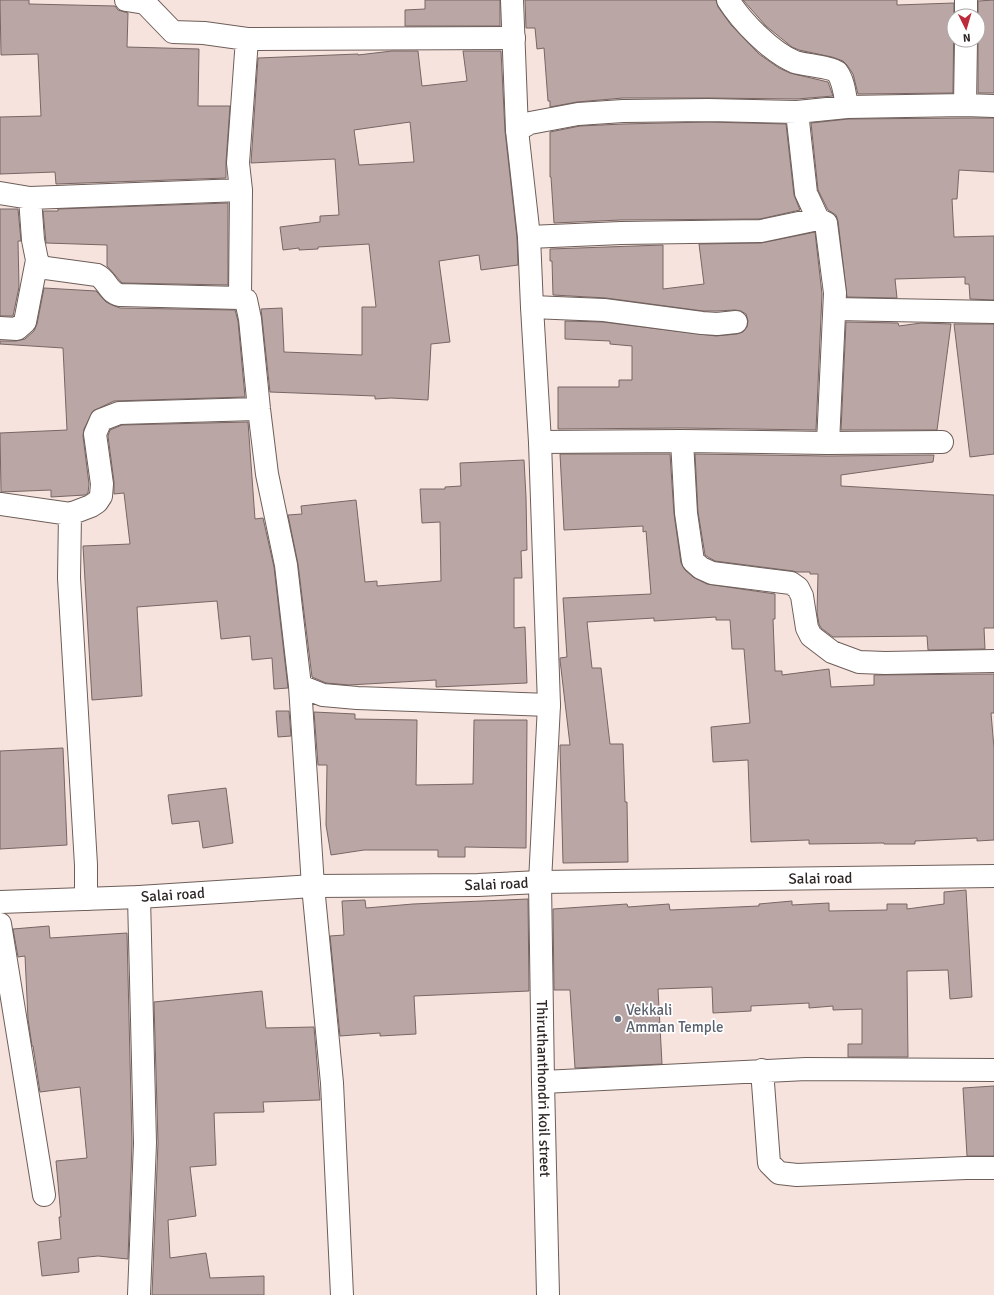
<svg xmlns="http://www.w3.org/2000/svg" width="994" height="1295" viewBox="0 0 994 1295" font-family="Signika,sans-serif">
	<rect width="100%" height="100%" fill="#f6e3dd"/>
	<path fill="#baa7a5" stroke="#776664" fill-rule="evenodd" d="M 0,0 L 29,0 L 29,4 L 115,6 L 118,10 L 128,13 L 127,47 L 199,49 L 198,106 L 230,106 L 226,162 L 226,178 L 56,184 L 55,172 L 0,174 L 0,117 L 41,116 L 38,54 L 1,55 Z
		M 425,0 L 500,0 L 500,26 L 405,26 L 405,10 L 425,9 Z
		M 525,0 L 716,0 L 718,7 L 731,25 L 759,54 L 779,68 L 790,73 L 828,82 L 833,96 L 797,99 L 708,98 L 623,98 L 577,102 L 550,107 L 550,101 L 548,101 L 544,48 L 537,49 L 535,28 L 526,28 Z
		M 743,0 L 897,0 L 897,5 L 954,3 L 953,93 L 858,94 L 853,74 L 847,65 L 843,61 L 832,57 L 799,50 L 792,47 L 766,26 Z
		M 994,0 L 994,93 L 978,93 L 978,1 Z
		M 392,51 L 418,51 L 422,86 L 467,81 L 463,51 L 501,51 L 505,131 L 517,238 L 518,265 L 481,270 L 479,255 L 439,261 L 450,342 L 431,344 L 428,400 L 391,398 L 375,399 L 375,396 L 270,392 L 261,309 L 282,308 L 284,352 L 362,355 L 362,307 L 376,307 L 369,244 L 318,247 L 318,249 L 299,250 L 299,248 L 283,250 L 280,227 L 320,222 L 320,216 L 339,215 L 335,159 L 251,163 L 258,58 L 358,54 L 358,55 ZM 410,122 L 414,162 L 359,165 L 354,130 Z
		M 965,118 L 994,118 L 994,172 L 959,170 L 957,199 L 952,199 L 954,237 L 994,236 L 994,300 L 970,299 L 969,284 L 965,284 L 965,277 L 895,279 L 897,298 L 847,297 L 838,221 L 836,215 L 828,210 L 818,190 L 811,123 L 848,119 Z
		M 708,122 L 786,124 L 794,195 L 800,210 L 760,219 L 621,220 L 554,223 L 551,177 L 550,177 L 550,132 L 580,126 L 623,124 Z
		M 228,203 L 228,285 L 122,283 L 107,266 L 107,245 L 46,243 L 43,211 L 58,211 L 58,209 Z
		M 0,209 L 18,209 L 21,241 L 18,241 L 19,287 L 13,316 L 0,316 Z
		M 815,232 L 822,294 L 816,430 L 682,428 L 558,429 L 558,387 L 619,387 L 619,380 L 632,380 L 632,346 L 610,344 L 610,341 L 565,339 L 565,321 L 603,322 L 716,336 L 737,334 L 743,332 L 747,327 L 748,321 L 746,314 L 741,311 L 735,310 L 717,311 L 703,311 L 606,298 L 553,295 L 552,261 L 550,261 L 550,249 L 663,245 L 663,289 L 704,284 L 699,244 L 761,243 Z
		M 44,288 L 96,291 L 106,302 L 112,305 L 120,308 L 235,310 L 238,321 L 245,397 L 114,401 L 93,411 L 84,429 L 83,436 L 89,484 L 88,493 L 85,495 L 51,497 L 51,490 L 1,492 L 0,433 L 67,430 L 63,348 L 0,344 L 0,341 L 16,341 L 25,339 L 34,331 L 37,324 Z
		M 846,322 L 898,323 L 899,326 L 921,323 L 951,324 L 937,430 L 841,430 Z
		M 954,324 L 994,324 L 994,454 L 970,457 Z
		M 248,422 L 255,519 L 263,518 L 274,567 L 288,688 L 274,689 L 272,658 L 252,660 L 250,636 L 221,639 L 217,601 L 137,607 L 142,696 L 92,700 L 83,546 L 130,544 L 124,493 L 114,494 L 114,482 L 108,436 L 110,430 L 122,425 Z
		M 560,454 L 670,454 L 674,514 L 681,563 L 685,570 L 693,577 L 707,584 L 775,594 L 775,619 L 773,619 L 775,671 L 782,671 L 782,675 L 829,669 L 831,687 L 874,685 L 874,675 L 994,674 L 994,713 L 991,713 L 994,748 L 994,840 L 977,841 L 977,838 L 915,841 L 915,844 L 884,844 L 884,843 L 809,844 L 809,840 L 751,842 L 748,760 L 713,762 L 711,727 L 750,723 L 744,649 L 732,649 L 730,620 L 716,620 L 716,617 L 654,621 L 654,618 L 587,622 L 592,668 L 601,668 L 610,744 L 623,744 L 625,802 L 627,802 L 628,862 L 563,863 L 560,745 L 570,745 L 560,660 L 560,658 L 567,657 L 563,598 L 651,594 L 646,531 L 643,532 L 643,526 L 564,530 Z
		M 695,454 L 828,456 L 934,455 L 933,462 L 841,475 L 841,486 L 994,495 L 994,628 L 984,628 L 985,649 L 928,650 L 927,636 L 833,637 L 821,628 L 819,624 L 817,613 L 818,574 L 810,574 L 810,572 L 797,572 L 793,571 L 715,561 L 708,557 L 705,555 L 698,512 Z
		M 524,460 L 526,497 L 527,550 L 521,551 L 522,578 L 514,578 L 514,628 L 525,627 L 527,683 L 436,687 L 436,680 L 349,685 L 326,683 L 312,677 L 298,564 L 288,515 L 302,514 L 301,506 L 356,500 L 365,582 L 377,581 L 377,586 L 441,581 L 440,522 L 422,523 L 420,489 L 445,489 L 445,487 L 461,486 L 460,463 Z
		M 276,711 L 289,711 L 291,736 L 278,737 Z
		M 314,712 L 355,714 L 355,719 L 417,720 L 416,785 L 473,784 L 474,720 L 527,720 L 526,848 L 465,847 L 465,857 L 438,857 L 438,850 L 364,850 L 331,855 L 326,825 L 327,765 L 318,765 Z
		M 63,748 L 67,845 L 0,849 L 0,751 Z
		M 226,788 L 233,843 L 203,848 L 199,821 L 172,824 L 168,795 Z
		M 966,890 L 972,997 L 950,999 L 948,970 L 907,971 L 908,1057 L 848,1057 L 848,1044 L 862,1044 L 862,1009 L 833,1010 L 833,1006 L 809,1008 L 809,1003 L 751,1006 L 751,1011 L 713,1013 L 712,987 L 658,989 L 662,1064 L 575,1068 L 570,990 L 554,990 L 553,909 L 627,904 L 628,907 L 669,904 L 670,910 L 759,906 L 759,904 L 792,901 L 792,905 L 829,903 L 829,911 L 887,910 L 887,904 L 907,904 L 907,909 L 944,904 L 944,892 Z
		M 528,899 L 529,991 L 414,996 L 416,1034 L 380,1036 L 380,1033 L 340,1036 L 330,936 L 344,935 L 342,901 L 365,900 L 366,908 L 413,904 Z
		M 49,926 L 50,938 L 127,933 L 132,1143 L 128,1259 L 98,1256 L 78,1258 L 79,1272 L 42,1276 L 38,1242 L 61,1239 L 59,1217 L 61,1217 L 56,1161 L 87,1158 L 80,1087 L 40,1092 L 33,1046 L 32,1046 L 28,1019 L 25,956 L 18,957 L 13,929 Z
		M 262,991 L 266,1028 L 314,1027 L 320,1100 L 263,1102 L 264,1112 L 214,1113 L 216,1165 L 190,1167 L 196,1216 L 168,1220 L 170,1258 L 206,1253 L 210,1278 L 264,1276 L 264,1295 L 152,1295 L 158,1143 L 154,1002 Z
		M 994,1086 L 994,1156 L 967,1156 L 963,1088 Z"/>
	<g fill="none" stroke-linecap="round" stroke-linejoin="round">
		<defs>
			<path id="minor" d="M 126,0 L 145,3 L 173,32 L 204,33 L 247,39
				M 728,0 C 742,22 771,52 795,62 C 804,65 831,67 837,72 C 844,81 845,96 847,107
				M 966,16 L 966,0
				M 965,105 L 966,40
				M 797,112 L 806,193 L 818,219
				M 517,130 L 530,123 L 578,114 L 623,111 L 708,110 L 797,112 L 847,107 L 965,105 L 994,106
				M 0,193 L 30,198 L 33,240 L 37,260 L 40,265 L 46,268 L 97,275 C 108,280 107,292 120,295 L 240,298 L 246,300 L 250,319 L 259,409 L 267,474 L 286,565 L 300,686 L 323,695 L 357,698 L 549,705
				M 30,198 L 241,190 L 238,163 L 247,39 L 514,38
				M 529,237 L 621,233 L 761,231 L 818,219 L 826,223 L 835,293 L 828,443 L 682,441
				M 240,298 L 241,190
				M 532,307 L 604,310 L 702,323 L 717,324 L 736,322
				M 835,309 L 994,312
				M 0,328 L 17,329 L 25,322 L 37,260
				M 540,442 L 682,441 L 686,513 L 693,561 L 701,568 L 712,573 L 791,583 L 798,588 L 802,596 L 807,628 L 811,636 L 832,652 L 859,662 L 885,663 L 994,661
				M 828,443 L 942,442
				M 0,504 L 70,514 L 91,506 L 97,502 L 101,496 L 102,484 L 95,434 L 101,420 L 119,413 L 259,409
				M 70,514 L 69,578 L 86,865 L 86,899
				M 300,686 L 313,886 L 332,1083 L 342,1295
				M 0,924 L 44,1195
				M 762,1070 L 769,1163 L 779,1173 L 797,1175 L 966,1168 L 994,1168
				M 543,1082 L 806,1069 L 994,1070
				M 139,1295 L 145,1143 L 139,897"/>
			<g id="tertiary">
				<path id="s1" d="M 512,0 L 517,130 L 529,237 L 532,307 L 540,442 L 549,705 L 540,882 L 543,1082 L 548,1295"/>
			</g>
			<g id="secondary">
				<path id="s2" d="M 0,902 L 139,897 L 313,886 L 478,885 L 540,882 L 994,876"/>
			</g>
		</defs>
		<use href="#minor" stroke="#6e5e59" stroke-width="24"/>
		<use href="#tertiary" stroke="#6e5e59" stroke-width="24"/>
		<use href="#secondary" stroke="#6e5e59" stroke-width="24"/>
		<use href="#minor" stroke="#fff" stroke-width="22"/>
		<use href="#tertiary" stroke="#fff" stroke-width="22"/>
		<use href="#secondary" stroke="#fff" stroke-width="22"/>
	</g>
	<circle fill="#6b7280" stroke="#fff" stroke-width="1.5" cx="618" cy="1019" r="4"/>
	<g text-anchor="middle" stroke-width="3.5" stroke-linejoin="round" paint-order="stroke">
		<g font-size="15" fill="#2d2624" stroke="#fff">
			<text dy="5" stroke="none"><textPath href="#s2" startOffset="821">Salai road</textPath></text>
			<text dy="5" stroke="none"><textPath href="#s2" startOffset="497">Salai road</textPath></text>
			<text dy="5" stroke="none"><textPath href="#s2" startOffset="173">Salai road</textPath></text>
			<text dy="5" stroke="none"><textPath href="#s1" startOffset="1090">Thiruthanthondri koil street</textPath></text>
		</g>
		<g font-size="15" fill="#5b616d" stroke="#fff" text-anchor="start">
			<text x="626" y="1015">Vekkali<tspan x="626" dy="17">Amman Temple</tspan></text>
		</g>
	</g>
	<g transform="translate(966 28) rotate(175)"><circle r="19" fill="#ffffff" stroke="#aba8a7"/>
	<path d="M0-3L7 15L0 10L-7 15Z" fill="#bc2b3b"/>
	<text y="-6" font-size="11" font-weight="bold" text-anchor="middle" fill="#2d2624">N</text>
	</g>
</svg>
